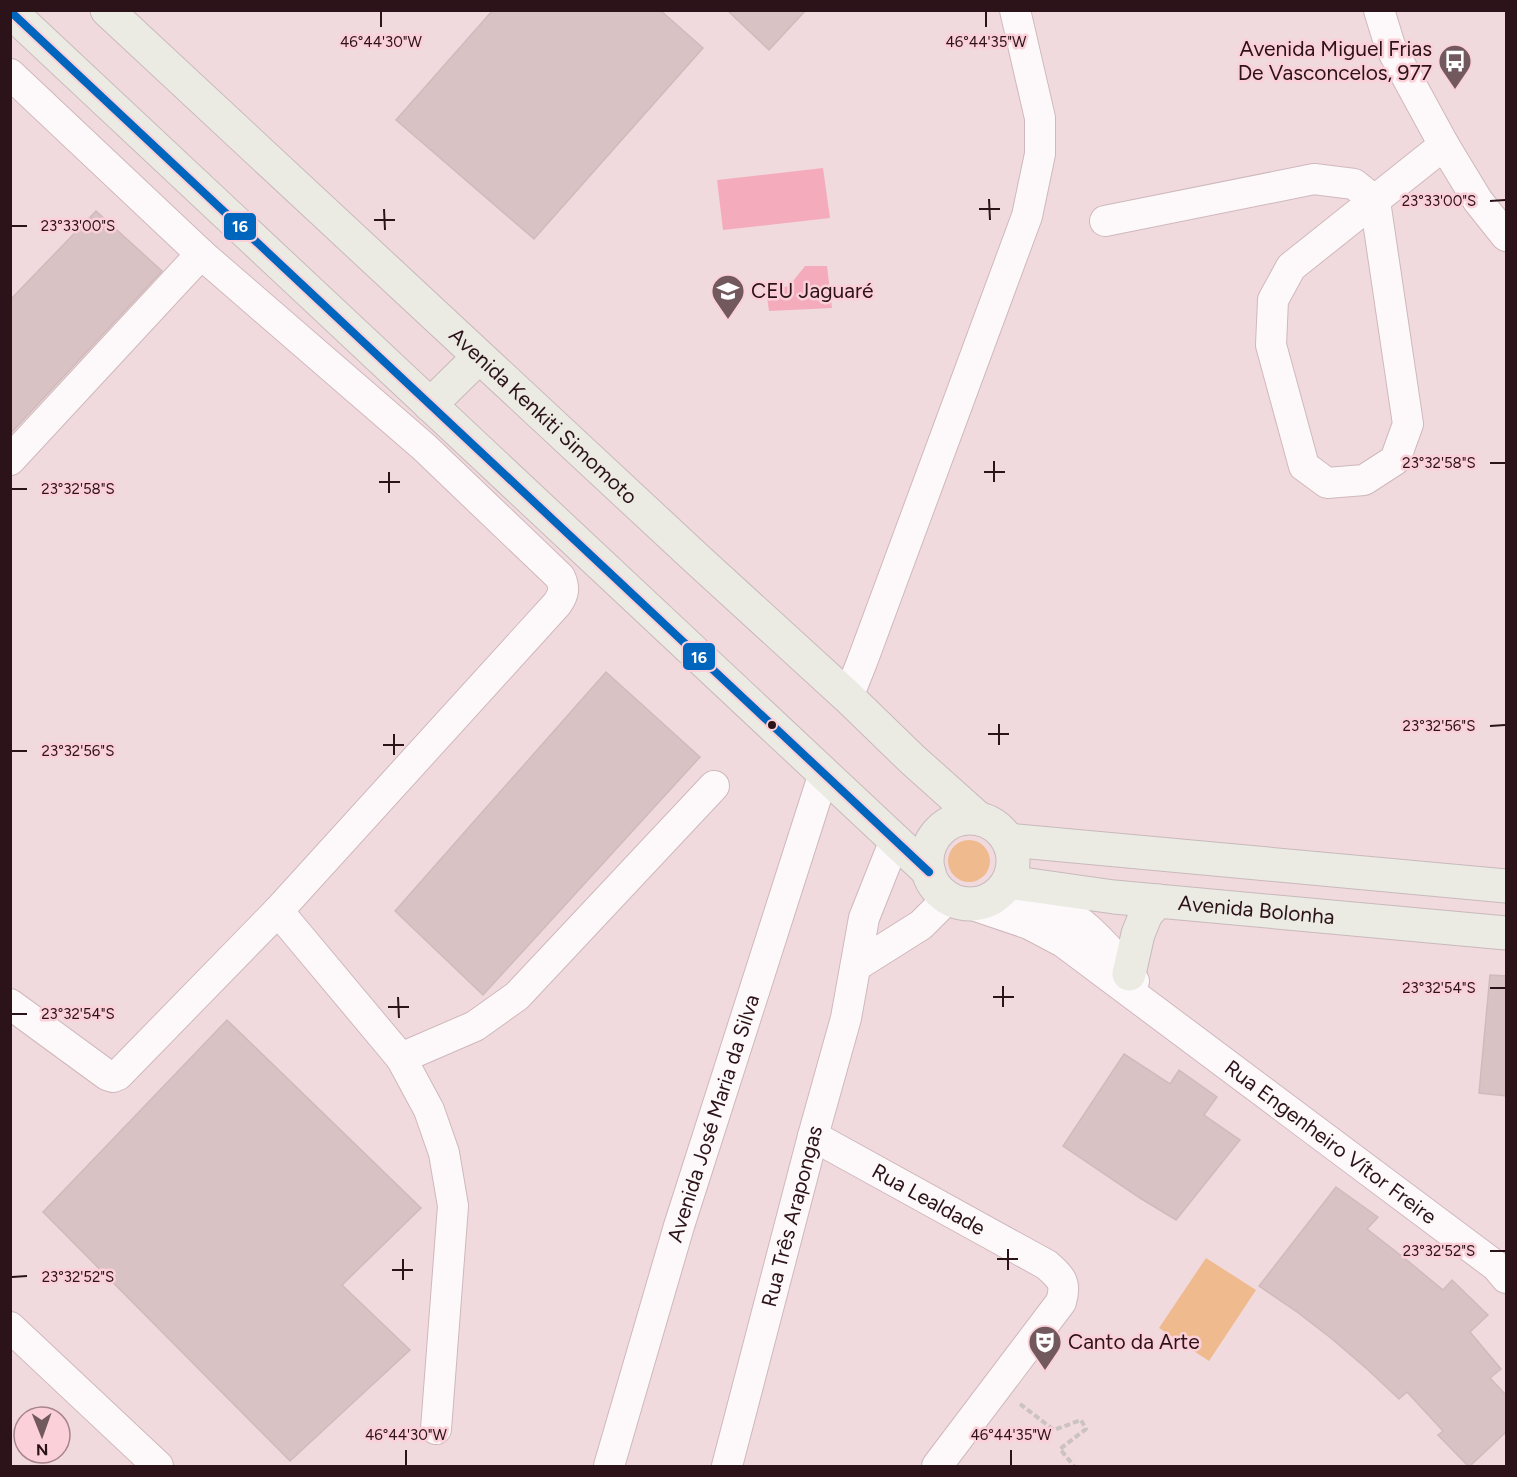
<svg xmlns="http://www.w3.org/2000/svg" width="1517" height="1477" viewBox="0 0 1517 1477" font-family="Figtree,sans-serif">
	<rect width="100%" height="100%" fill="#f1dade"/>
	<path fill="#efba8e" d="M948 861a21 21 0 1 1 42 0a21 21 0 1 1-42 0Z
		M 1206,1258 L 1256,1290 L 1209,1361 L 1159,1328 Z"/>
	<path fill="#f4acbc" d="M 823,168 L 830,218 L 723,230 L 717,180 Z
		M 805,266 L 827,266 L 832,308 L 769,311 L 766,290 L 789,286 Z"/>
	<path fill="#d9c2c3" stroke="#d1babb" stroke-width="1.5" d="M 493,10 L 660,10 L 703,48 L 534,239 L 396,120 Z
		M 727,10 L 806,10 L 769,50 Z
		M 96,211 L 162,271 L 10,434 L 10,300 Z
		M 606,672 L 700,757 L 483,995 L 395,911 Z
		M 1490,975 L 1506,976 L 1506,1096 L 1479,1093 Z
		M 227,1020 L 421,1208 L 342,1285 L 410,1350 L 290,1461 L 43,1212 Z
		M 1124,1054 L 1170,1084 L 1179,1070 L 1217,1097 L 1204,1115 L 1240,1140 L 1176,1220 L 1140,1198 L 1063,1146 Z
		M 1336,1187 L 1378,1217 L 1367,1229 L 1408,1261 L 1443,1290 L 1452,1280 L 1488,1315 L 1470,1332 L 1501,1369 L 1490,1378 L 1506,1395 L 1506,1432 L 1469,1467 L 1438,1435 L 1443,1431 L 1407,1392 L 1399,1399 L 1367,1369 L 1332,1339 L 1297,1312 L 1259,1286 Z"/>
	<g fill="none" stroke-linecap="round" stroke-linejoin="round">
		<defs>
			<g id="minor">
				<path d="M 1379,10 L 1390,46 L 1444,145 L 1478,201 L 1506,236"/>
				<path d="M 10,74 L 201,254 L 424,447 L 560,577 C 565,588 564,594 557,604 L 278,911 L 118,1075 L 113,1077 L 107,1075 L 10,1004"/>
				<path d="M 1105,221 L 1314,179 L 1354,184 L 1375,201 L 1408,424 L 1395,460 L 1364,480 L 1327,483 L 1304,466 L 1271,345 L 1273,300 L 1291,267 L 1444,145"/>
				<path d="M 10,460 L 201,254"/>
				<path d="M 848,697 L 862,662 L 1027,216 L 1040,154 L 1040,118 L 1015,10"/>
				<path d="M 1009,889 C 1031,898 1057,905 1077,920 C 1094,932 1122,963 1134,981"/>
				<path id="s1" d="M 967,903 L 1029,924 L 1063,942 L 1496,1266 L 1506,1278"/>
				<path d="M 278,911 L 401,1058 L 429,1110 L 444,1153 L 453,1206 L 436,1429"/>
				<path d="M 856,966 L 921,925 L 948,898"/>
				<path d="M 401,1058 L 475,1026 L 517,996 L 714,786"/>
				<path id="s2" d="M 813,1136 L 1047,1265 C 1061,1278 1067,1282 1061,1302 L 937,1466"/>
				<path d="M 10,1327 L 158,1466"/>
				<path id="s3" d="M 609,1466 L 679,1226 L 824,773"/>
				<path id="s4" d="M 727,1466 L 813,1136 L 846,1018 L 864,918 L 895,840"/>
			</g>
			<g id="major">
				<path id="s5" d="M 107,10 L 697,559 L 848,697 L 913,760 L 979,819"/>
				<path d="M 10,11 L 929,872"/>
				<path d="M 430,405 L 479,357"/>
				<circle cx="970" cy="861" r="43"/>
				<path d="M 1008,840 L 1506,886"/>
				<path id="s6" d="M 1008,882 L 1114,897 L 1506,933"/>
				<path d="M 1129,974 L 1138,934 L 1146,914 L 1158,901"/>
			</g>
		</defs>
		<use href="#minor" stroke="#cfb8bc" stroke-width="32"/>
		<use href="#major" stroke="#c8b9bc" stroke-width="35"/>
		<path stroke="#cac2c3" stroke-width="4" stroke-dasharray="6 3" stroke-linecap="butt" d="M 1020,1404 L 1054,1430 L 1081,1420 L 1086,1429 L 1060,1449 L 1074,1466"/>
		<use href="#minor" stroke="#fdf9fa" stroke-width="30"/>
		<use href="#major" stroke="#ebeae3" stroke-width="33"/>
		<defs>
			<path id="bus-1" d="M 10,11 L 929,872"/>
		</defs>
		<use href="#bus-1" stroke="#fbd0d8" stroke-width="12"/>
		<use href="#bus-1" stroke="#0065bd" stroke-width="8"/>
	</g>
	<path fill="none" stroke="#2c1319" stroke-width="2" d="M 381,12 L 381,27M 986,12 L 986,27M 989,199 L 990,220M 1490,201 L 1505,200M 384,209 L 385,230M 979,209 L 1000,209M 374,220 L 395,220M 12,226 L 27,226M 994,461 L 994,482M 1490,463 L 1505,463M 389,472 L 389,493M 984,472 L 1005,472M 379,482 L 400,482M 12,489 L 27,489M 999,724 L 999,745M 1490,726 L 1505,725M 394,734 L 394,755M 988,734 L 1009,734M 383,745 L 404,745M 12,751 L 27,751M 1003,986 L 1003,1007M 1490,988 L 1505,988M 398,997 L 399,1018M 993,997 L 1014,997M 388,1007 L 409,1007M 12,1014 L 27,1014M 1008,1249 L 1008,1270M 1490,1251 L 1505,1251M 403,1259 L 403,1280M 997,1259 L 1018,1259M 392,1270 L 413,1270M 12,1277 L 27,1276M 406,1450 L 406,1465M 1011,1450 L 1011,1465"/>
	<defs>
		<symbol id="bus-pin" viewBox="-11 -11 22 30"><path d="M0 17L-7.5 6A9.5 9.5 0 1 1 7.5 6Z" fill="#71595e" stroke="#fbd0d8"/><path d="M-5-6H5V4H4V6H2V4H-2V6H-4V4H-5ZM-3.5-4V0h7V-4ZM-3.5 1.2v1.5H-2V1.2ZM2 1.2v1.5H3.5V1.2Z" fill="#fff"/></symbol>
		<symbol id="school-pin" viewBox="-11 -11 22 30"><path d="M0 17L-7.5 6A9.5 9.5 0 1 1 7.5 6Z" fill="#71595e" stroke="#fbd0d8"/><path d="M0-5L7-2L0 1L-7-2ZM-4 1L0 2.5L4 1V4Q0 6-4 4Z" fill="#fff"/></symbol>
		<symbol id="theatre-pin" viewBox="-11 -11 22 30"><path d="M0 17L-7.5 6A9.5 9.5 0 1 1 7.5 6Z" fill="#71595e" stroke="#fbd0d8"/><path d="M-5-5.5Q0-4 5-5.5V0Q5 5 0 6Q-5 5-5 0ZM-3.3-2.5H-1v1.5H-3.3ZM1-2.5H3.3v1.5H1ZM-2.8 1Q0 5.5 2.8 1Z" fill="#fff"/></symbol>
	</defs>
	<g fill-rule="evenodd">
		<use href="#bus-pin" x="1436" y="42" width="38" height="52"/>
		<use href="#school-pin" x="709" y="272" width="38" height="52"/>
		<use href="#theatre-pin" x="1026" y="1323" width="38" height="52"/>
	</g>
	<circle fill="#2c1319" stroke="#fbd0d8" stroke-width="2" cx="772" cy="725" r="5"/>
	<g text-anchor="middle" stroke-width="5" stroke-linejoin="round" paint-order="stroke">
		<g font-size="21" fill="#2c1319" stroke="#fbd0d8" text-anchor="start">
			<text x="1432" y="56" text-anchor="end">Avenida Miguel Frias<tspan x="1432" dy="24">De Vasconcelos, 977</tspan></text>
			<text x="751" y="298">CEU Jaguaré</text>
			<text x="1068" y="1349">Canto da Arte</text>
		</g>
		<g font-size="21" fill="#2c1319" stroke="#fbd0d8">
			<text dy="7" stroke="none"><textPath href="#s5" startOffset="596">Avenida Kenkiti Simomoto</textPath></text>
			<text dy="7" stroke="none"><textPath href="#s6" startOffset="250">Avenida Bolonha</textPath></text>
			<text dy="7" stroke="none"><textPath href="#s3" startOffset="363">Avenida José Maria da Silva</textPath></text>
			<text dy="7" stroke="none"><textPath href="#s1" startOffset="438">Rua Engenheiro Vítor Freire</textPath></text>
			<text dy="7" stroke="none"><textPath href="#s2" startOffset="132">Rua Lealdade</textPath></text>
			<text dy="7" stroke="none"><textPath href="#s4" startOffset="258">Rua Três Arapongas</textPath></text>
		</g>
	</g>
	<g font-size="15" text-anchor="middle" fill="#2c1319" stroke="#fbd0d8" stroke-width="5" stroke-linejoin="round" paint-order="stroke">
		<text x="381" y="47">46°44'30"W</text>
		<text x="986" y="47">46°44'35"W</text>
		<text x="1439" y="206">23°33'00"S</text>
		<text x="78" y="231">23°33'00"S</text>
		<text x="1439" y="468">23°32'58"S</text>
		<text x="78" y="494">23°32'58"S</text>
		<text x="1439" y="731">23°32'56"S</text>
		<text x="78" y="756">23°32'56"S</text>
		<text x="1439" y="993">23°32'54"S</text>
		<text x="78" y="1019">23°32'54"S</text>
		<text x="1439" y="1256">23°32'52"S</text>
		<text x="78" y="1282">23°32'52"S</text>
		<text x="406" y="1440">46°44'30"W</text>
		<text x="1011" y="1440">46°44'35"W</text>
	</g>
	<g stroke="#fbd0d8" stroke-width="2">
		<rect x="223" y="212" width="34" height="29" rx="6" fill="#0065bd"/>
		<rect x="682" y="642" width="34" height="29" rx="6" fill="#0065bd"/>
	</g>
	<g font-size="16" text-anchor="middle" font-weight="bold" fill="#fff">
		<text x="240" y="232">16</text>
		<text x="699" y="663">16</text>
	</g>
	<rect width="1517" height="1477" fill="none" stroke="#2c1319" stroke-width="24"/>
	<g transform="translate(42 1435) rotate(179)"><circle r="28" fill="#fbd0d8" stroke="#a8848c" stroke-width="1.5"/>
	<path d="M0-4.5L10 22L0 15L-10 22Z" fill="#71595e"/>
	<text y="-9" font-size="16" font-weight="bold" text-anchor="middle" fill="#2c1319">N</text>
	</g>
</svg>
